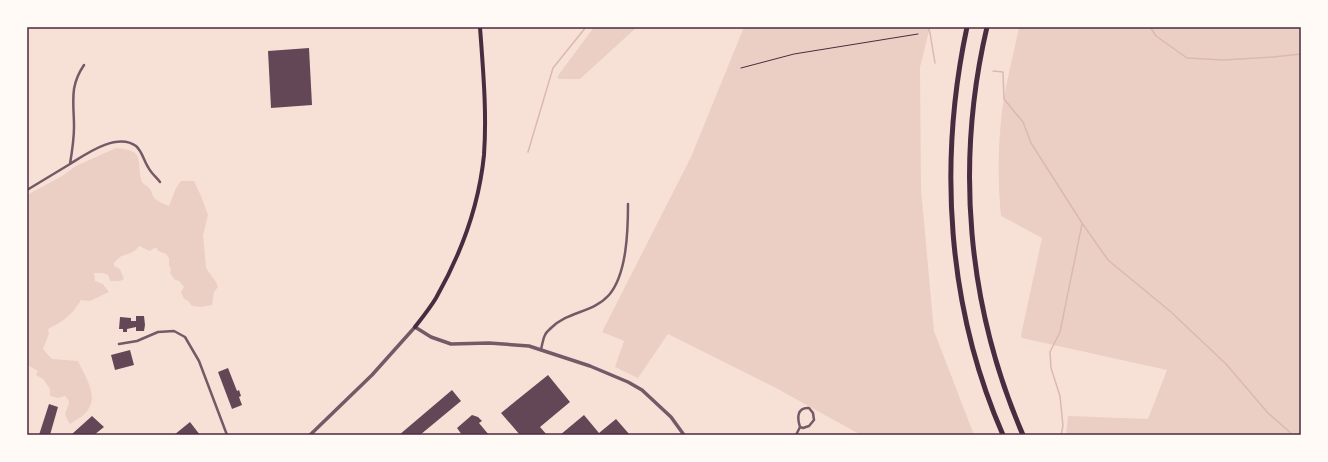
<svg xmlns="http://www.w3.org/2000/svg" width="1328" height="462" viewBox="0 0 1328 462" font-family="Montserrat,sans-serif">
	<rect width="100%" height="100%" fill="#f7e1d7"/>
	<path fill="#ebcfc5" d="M 594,27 L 637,27 L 580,79 L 559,79 L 557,77 Z
		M 744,27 L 930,27 L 920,67 L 921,190 L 934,331 L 974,435 L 861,435 L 776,388 L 668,334 L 638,378 L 615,367 L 624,341 L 602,332 L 691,157 Z
		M 1019,27 L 1301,27 L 1301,435 L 1066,435 L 1068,416 L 1148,419 L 1167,370 L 1022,338 L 1021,335 L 1042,238 L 1001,216 C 997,175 998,127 1006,87 C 1010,67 1015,47 1019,27 Z
		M 116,148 C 144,151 137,157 141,179 C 142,185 146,184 149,188 C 151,190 152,194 153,196 C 156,201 164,204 169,206 L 176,188 L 181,181 L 194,181 L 201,196 L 208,215 L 203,235 L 206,268 L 216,282 L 218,287 L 214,292 L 212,305 L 201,307 L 192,306 L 187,300 L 184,299 L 181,292 L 184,287 L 179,281 L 175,280 L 170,273 L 171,270 L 169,265 L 169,258 L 166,254 L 158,251 L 157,248 L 152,249 L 150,251 L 139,246 C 134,253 130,253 122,256 C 119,257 116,261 114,263 L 114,266 L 120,269 L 124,279 L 120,281 L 110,281 L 108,275 L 103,273 L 94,273 L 95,281 L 103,284 L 109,292 L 90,301 L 81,300 C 71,316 64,321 48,329 L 49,334 L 43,349 L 52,359 L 78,361 C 84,374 98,395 89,408 C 86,415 76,420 70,424 C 61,411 68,413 69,401 L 65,396 L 58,398 L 50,396 L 50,389 L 43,379 L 36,375 L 38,371 L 27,365 L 27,195 L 62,176 L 76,166 Z"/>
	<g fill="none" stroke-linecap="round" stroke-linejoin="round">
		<path stroke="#dcb8b0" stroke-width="1.5" d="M 928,27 L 930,33 L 935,63
			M 1150,27 L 1156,36 L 1187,58 L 1224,60 L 1273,57 L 1301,54
			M 993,71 L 1003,72 L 1004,99 L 1023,122 L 1031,143 L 1082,223 L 1108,260 L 1171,312 L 1226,364 L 1268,413 L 1293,435 L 1301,433
			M 528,152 L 553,68 L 586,27
			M 1061,435 L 1063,426 L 1060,396 L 1051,368 L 1050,352 L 1060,332 L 1082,224"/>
	</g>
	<path fill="#644757" d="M 309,48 L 312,105 L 271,108 L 268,51 Z
		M 136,316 L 144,316 L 145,325 L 144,331 L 136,331 L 136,327 L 127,329 L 127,332 L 123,332 L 123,329 L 119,329 L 120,317 L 131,318 L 131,321 L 136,321 Z
		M 130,350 L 134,365 L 115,370 L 111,355 Z
		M 228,368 L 237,391 L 239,390 L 241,396 L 239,397 L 242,405 L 232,409 L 218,372 Z
		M 548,375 L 570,402 L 540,427 L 547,435 L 520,435 L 501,413 Z
		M 452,390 L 461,401 L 420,435 L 399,435 Z
		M 49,404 L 58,407 L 50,435 L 39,435 Z
		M 472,415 L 478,417 L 482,421 L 479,423 L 489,435 L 462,435 L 457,428 Z
		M 584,415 L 599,433 L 616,419 L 630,435 L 560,435 Z
		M 92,416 L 104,427 L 94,435 L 74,435 L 72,434 Z
		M 190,422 L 200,435 L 174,435 Z"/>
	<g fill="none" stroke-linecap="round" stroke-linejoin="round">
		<path stroke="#4a2c40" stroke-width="1" d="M 741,68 L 794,54 L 918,34"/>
		<path stroke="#755966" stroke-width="2.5" d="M 70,164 C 86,154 117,132 136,146 C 142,151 144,161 148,167 C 151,173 156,177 160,182
			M 27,190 L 70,164 C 72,152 74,140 74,127 C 74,102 69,87 84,65
			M 119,344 L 137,341 L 158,332 L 174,331 L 185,337 L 199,361 L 227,435
			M 541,350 C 542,345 543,339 545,335 C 546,332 549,330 551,328 C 568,311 593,313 609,295 C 627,274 628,230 628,204
			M 796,435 L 800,427 C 797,418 797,407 809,408 L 813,413 L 814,420 L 809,426 L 803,428 L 800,427"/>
		<path stroke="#755966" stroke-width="3.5" d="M 310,435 L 372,375 L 415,327 L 431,337 L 451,344 L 489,343 L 529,346 L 590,366 L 628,382 L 642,390 L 671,417 L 684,435"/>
		<path stroke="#4a2c40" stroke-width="4" d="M 415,327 C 422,318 430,308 436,298 C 461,254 479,205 484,155 C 487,112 483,69 480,27"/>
		<path stroke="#4a2c40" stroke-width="5" d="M 967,27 C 938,163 947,307 1003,435
			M 987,27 C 955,163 967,306 1023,435"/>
	</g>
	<rect width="1328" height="462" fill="none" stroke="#fffaf5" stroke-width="56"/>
	<rect x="28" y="28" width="1272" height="406" fill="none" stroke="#4a2c40" stroke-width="1.5"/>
</svg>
